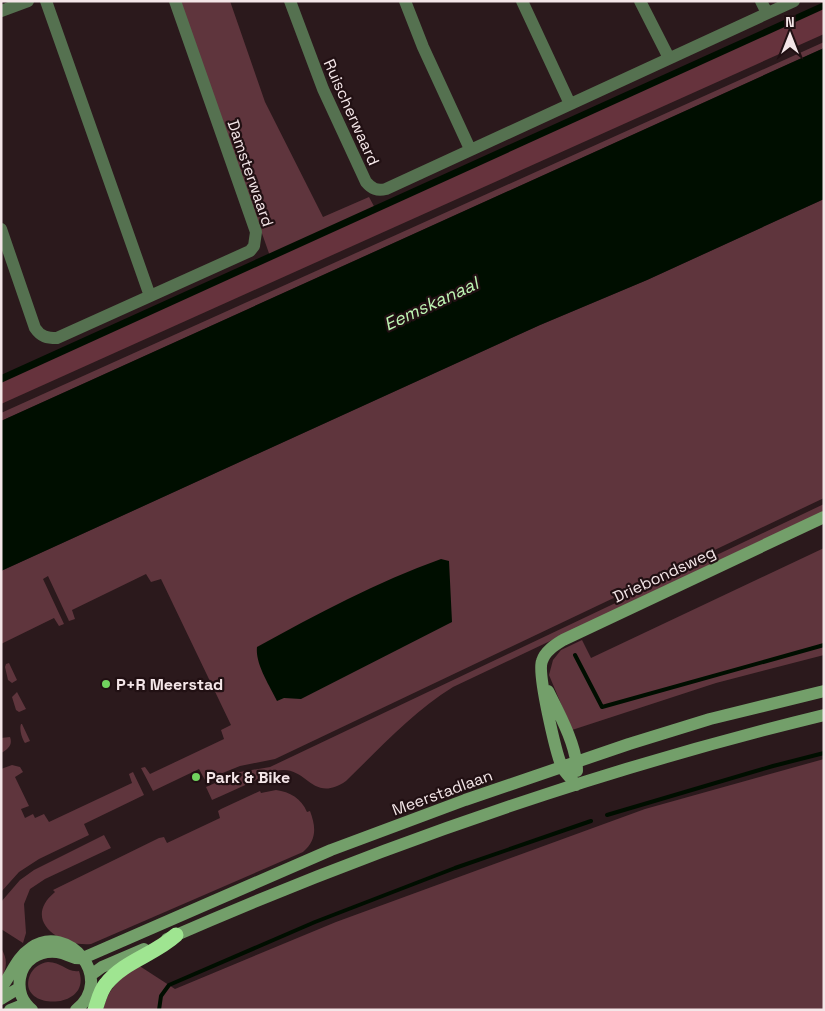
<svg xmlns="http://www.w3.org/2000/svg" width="825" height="1011" viewBox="0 0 825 1011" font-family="'Space Grotesk',sans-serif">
	<rect width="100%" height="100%" fill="#2b191c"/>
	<path fill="#5f353d" d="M 180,1 L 230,1 L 265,102 L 323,217 L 369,197 L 376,210 L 271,259 Z
		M 824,42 L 824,48 L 1,421 L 1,413 Z
		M 824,199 L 824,498 L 275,759 L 240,766 L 205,780 L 199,769 L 153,791 L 141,768 L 145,767 L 150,774 L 224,739 L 221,730 L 231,725 L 161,579 L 151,582 L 146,574 L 72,610 L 75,619 L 69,621 L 48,576 L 43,579 L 64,624 L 59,626 L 54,618 L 1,644 L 1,571 L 540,325 L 647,280 Z
		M 824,504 L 824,511 L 453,687 C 413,712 380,748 346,781 C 311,805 307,763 276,771 C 270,772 264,776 258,779 C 243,786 228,793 212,800 L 206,787 L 240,772 L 270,767 Z
		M 824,548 L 824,655 L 716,683 L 572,730 L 549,675 L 553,660 L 561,650 L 582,640 L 591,658 Z
		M 9,663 L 17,680 L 12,683 L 8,680 L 5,667 L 6,664 Z
		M 17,692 L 26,709 L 19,712 L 16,710 L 12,697 Z
		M 21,724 L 22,724 L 30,741 L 25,743 C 22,739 19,729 21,724 Z
		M 10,737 C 13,745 8,749 1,753 L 1,738 Z
		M 824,759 L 824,1010 L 103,1010 C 109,986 120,980 138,965 L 175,989 L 336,922 L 645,809 Z
		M 12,765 L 20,767 L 23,772 L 15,777 L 29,806 L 21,809 L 25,818 L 33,814 L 35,818 L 44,814 L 49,822 L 132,783 L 129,774 L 133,772 L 144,795 L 84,824 L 89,835 L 39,859 L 19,872 L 1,892 L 1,769 Z
		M 276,790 C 290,792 301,798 307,812 L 310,811 C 316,827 317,840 303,852 L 91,944 C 60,947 21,920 55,892 L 53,890 L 159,838 L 164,837 L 167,843 L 220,818 L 218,811 L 221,809 L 260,791 L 261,793 Z
		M 104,835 L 111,848 L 45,879 L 30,889 L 24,904 L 26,933 L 23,943 L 1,929 L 1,902 L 20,880 L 34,870 Z
		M 1,948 C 8,959 7,968 1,979 Z
		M 48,962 C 62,962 67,973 79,971 C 93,1011 15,1011 30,975 C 33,968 40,963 48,962 Z"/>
	<path fill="#66333d" d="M 824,8 L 824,34 L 1,404 L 1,379 Z"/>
	<path fill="#000e00" d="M 824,2 L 824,9 L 1,383 L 1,375 Z
		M 824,48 L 824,199 L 647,280 L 540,325 L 1,571 L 1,421 Z
		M 441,559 L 449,561 L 452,622 L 301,699 L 284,698 L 277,701 C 270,686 255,664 257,647 C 317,614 377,582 441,559 Z"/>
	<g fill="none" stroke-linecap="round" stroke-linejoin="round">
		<path stroke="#000e00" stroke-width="4" d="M 575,655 L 602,707 L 824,645
			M 607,815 L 773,766 L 824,753
			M 159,1010 L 161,996 L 169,985 L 315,922 L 455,868 L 591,821"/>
		<path stroke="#557150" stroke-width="12" d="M 46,1 L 150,296
			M 290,1 L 323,89 L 366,182 C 372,189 377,191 386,189 L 794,1
			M 405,1 L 423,47 L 470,149
			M 522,1 L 570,104
			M 640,1 L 669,58
			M 761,1 L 767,13
			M 1,11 L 28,1
			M 1,229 L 35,328 C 41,337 47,338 57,338 L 250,251 L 254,246 L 256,232 L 175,1"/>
		<path stroke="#739f6a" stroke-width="12" d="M 548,691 C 559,713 577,746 577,771
			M 576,785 C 572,779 565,773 562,767 C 556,753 537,673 542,661 C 545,651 555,645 563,640 L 824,517
			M 167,939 C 379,846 598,770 824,715
			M 91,975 L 102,967 L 144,949
			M 1,988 C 12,974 16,958 31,948 C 68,922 116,979 76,1010
			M 1,999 L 19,988
			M 10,1010 L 25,1004
			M 32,1010 C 22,1001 18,992 20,978 C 23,960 39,950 57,952 C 69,953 71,960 83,958 L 331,850 L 465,800 L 629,744 L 710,719 L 824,691"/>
		<path stroke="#9fe591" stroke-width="15" d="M 95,1010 C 98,1002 100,991 106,984 C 124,961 154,955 176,935"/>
	</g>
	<g fill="#71d25e" stroke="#211013" stroke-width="2">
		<circle cx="106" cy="684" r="5"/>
		<circle cx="196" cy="777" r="5"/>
	</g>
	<g text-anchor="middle" stroke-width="4.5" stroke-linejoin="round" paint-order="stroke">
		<g font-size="16" fill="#f4e6e8" stroke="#211013">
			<text transform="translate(352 112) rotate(66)" y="6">Ruischerwaard</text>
			<text transform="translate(251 173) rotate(71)" y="6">Damsterwaard</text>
			<text transform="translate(664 574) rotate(-25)" y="6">Driebondsweg</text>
			<text transform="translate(442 792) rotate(-20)" y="6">Meerstadlaan</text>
		</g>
		<g font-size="16" font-weight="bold" fill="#f4e6e8" stroke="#211013" text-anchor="start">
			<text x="116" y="690">P+R Meerstad</text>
			<text x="206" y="783">Park &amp; Bike</text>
		</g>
		<g font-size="18" font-style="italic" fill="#bef5b3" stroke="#211013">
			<text transform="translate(431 304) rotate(-25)" y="6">Eemskanaal</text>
		</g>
	</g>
	<rect width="825" height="1011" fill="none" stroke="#f4e6e8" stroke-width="5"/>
	<g transform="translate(790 35)" stroke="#211013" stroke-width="4" paint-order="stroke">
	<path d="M0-4L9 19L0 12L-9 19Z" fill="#f4e6e8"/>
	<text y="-8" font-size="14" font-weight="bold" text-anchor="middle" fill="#f4e6e8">N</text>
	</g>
</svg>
